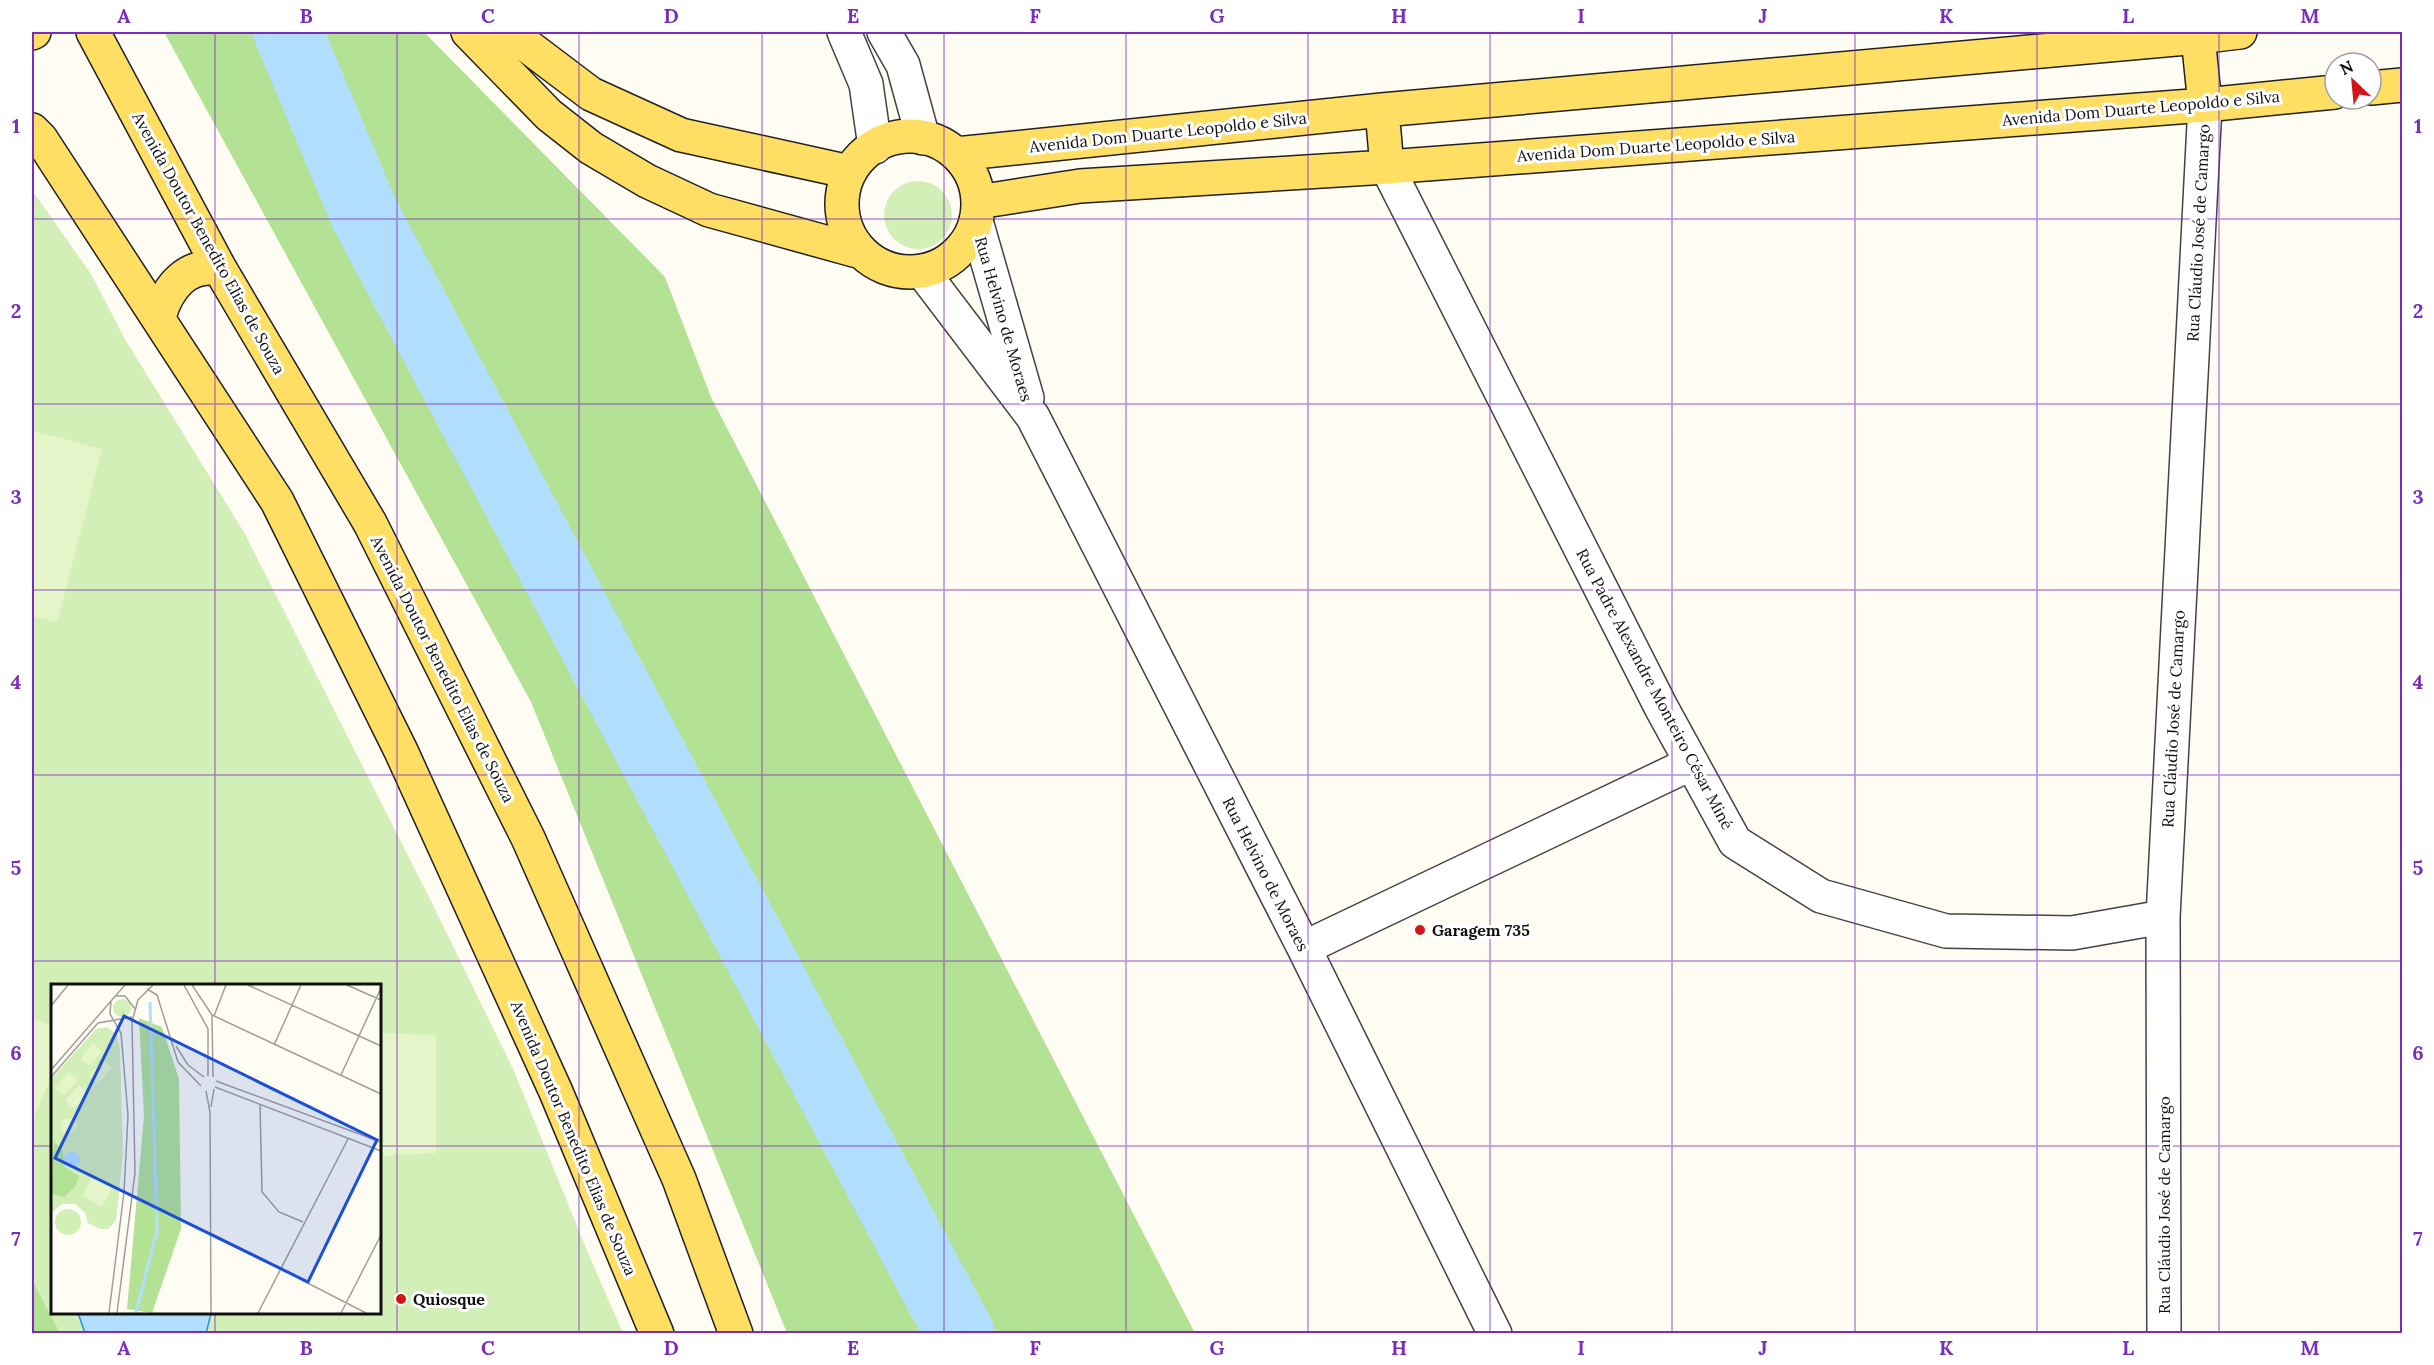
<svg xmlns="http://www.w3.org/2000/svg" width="2434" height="1365" viewBox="0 0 2434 1365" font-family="Lora,serif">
	<rect width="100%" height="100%" fill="#fffdf3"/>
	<path fill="#d2efb7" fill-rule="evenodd" d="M884 215a34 34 0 1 1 68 0a34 34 0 1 1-68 0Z
		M 32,190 L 91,274 L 125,339 L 245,534 L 432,903 L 514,1071 L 588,1253 L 623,1333 L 32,1333 ZM 52,986 L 380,986 L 380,1312 L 52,1312 Z"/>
	<path fill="#b4e294" d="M 164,32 L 424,32 L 665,277 L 711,397 L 1195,1333 L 787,1333 L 531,702 Z
		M 32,1280 L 60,1333 L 32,1333 Z"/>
	<path fill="#e5f5ca" d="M 32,431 L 102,449 L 57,622 L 32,616 Z
		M 32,1017 L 52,1027 L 52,1076 L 32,1121 Z
		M 380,1033 L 436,1035 L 436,1153 L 383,1156 Z"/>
	<path fill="#b1defd" stroke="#2f91dd" stroke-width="1.5" d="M 78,1313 L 78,1312 L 211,1313 L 206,1334 L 85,1333 Z"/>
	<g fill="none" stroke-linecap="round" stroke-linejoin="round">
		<path stroke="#b1defd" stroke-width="69" d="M 288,32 L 364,213 L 960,1334"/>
		<defs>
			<path id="minor" d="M 844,32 L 866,84 L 875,147
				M 884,32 L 903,65 L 923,138
				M 1387,167 L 1661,707 L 1735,842 L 1821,896 L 1946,931 L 2072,933 L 2163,917
				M 976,221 L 1027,398
				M 922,271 L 1033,417 L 1304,948 L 1495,1334
				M 1304,948 L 1692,763
				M 2164,1334 L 2163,917 L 2205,105"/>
			<path id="major" d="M 93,32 L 220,269 L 370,523 L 528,838 L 679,1179 L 736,1334
				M 468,32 L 549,115 L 591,148 L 647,181 L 709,210 L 861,252
				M 509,32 L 591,94 L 681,135 L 850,172
				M 32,33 L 34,32
				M 2198,37 L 2205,105
				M 2371,88 L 2402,85
				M 1382,110 L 1387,167
				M 32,130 L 41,139 L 277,501 L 401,751 L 556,1092 L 657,1334
				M842 204a68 68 0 1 1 136 0a68 68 0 1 1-136 0Z
				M 956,154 L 1382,110 L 2198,37 L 2240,32
				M 978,202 L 1080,186 L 1387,167 L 2205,105 L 2335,92
				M 159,317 C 167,288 187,262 220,269"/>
		</defs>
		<use href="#minor" stroke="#434343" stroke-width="36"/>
		<use href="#major" stroke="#212121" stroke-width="36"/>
		<use href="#minor" stroke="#fff" stroke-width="33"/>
		<use href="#major" stroke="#ffdf63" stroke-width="33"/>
	</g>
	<path fill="none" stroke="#7b2cbf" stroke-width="1.5" stroke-opacity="0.55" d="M 215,32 L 215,986M 397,32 L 397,1334M 579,32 L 579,1334M 762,32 L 762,1334M 944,32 L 944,1334M 1126,32 L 1126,1334M 1308,32 L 1308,1334M 1490,32 L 1490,1334M 1672,32 L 1672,1334M 1855,32 L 1855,1334M 2037,32 L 2037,1334M 2219,32 L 2219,1334M 32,219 L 2402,219M 32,404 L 2402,404M 32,590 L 2402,590M 32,775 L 2402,775M 32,961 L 2402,961M 32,1146 L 52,1146M 380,1146 L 2402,1146M 215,1312 L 215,1334"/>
	<g fill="#d21618" stroke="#fff" stroke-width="2">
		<circle cx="1420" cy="930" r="6"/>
		<circle cx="401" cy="1299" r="6"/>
	</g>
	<g text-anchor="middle" stroke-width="6" stroke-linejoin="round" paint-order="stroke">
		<g font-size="16" fill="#101010" stroke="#fff">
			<text transform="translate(2141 108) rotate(-5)" y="6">Avenida Dom Duarte Leopoldo e Silva</text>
			<text transform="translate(1168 132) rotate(-6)" y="6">Avenida Dom Duarte Leopoldo e Silva</text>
			<text transform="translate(1656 146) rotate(-4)" y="6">Avenida Dom Duarte Leopoldo e Silva</text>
			<text transform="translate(2198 233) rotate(-87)" y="6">Rua Cláudio José de Camargo</text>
			<text transform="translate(209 243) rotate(61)" y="6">Avenida Doutor Benedito Elias de Souza</text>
			<text transform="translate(1004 319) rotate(74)" y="6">Rua Helvino de Moraes</text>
			<text transform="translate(443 669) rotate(63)" y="6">Avenida Doutor Benedito Elias de Souza</text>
			<text transform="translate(1655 689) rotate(62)" y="6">Rua Padre Alexandre Monteiro César Miné</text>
			<text transform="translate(2173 719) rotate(-87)" y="6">Rua Cláudio José de Camargo</text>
			<text transform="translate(1266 874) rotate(63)" y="6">Rua Helvino de Moraes</text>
			<text transform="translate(574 1138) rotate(67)" y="6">Avenida Doutor Benedito Elias de Souza</text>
			<text transform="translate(2164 1205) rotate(-90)" y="6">Rua Cláudio José de Camargo</text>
		</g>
		<g font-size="16" font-weight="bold" fill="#101010" stroke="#fff" text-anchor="start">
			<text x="1432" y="936">Garagem 735</text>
			<text x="413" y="1305">Quiosque</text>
		</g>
	</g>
	<g transform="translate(51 984)">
		<rect width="330" height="330" fill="#fffdf3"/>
		<path d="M62 24a9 9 0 1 1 18 0a9 9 0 1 1-18 0ZM 56,43 L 66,51 L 69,65 L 72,170 L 65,237 L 57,245 L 49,245 L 37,239 L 34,229 L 24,220 L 11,220 L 0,229 L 0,95 L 45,45 ZM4 238a13 13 0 1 1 26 0a13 13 0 1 1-26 0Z" fill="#d2efb7"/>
		<path d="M 88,34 L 111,43 L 128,95 L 130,245 L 101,329 L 76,325 L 93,132 ZM 3,158 L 11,165 L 14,183 L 28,192 L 25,202 L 13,213 L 0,209 Z" fill="#b4e294"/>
		<path d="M 42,59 L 51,67 L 38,82 L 29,75 ZM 52,76 L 61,84 L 47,100 L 38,92 ZM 18,88 L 27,96 L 13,111 L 4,104 ZM 28,101 L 37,109 L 23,125 L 14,117 ZM10 142a8 8 0 1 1 16 0a8 8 0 1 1-16 0ZM 42,191 L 62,202 L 51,223 L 31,212 Z" fill="#e5f5ca"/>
		<path d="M13 176a8 8 0 1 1 16 0a8 8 0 1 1-16 0Z" fill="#b1defd"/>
		<path fill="none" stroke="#b1defd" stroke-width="3" d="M 85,329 L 106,246 L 99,18"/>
		<path fill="none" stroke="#9f9e98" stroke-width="1.5" d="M 133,1 L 157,45 L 157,92M 141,1 L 161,31 L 330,110M 197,1 L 330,62M 296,1 L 330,16M 96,5 L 106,11 L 127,78 L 150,102M 64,12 L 74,12 L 84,25M 0,22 L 17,1M 161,31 L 162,93M 163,32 L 175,1M 223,61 L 250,1M 125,62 L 137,81 L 153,93M 0,86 L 74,1M 290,91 L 330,4M 0,93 L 47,39 L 81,33M 165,97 L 330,158M 164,103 L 330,167M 155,107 L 159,128 L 160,329M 209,120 L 211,208 L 228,228 L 252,238M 160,123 L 163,105M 161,250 L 315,329M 58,329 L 73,208 L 77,131 L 70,49 L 59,30 L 60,17M 66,329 L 84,189 L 81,38 L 87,16 L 102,1M 207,329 L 297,155M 290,329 L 330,251"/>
		<path fill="#1d4ed8" fill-opacity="0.15" stroke="#1d4ed8" stroke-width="3" d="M 73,32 L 326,156 L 257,298 L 4,174 Z"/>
		<rect width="330" height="330" fill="none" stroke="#101010" stroke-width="3"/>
	</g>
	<rect width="2434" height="1365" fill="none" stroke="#ffffff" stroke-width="66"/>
	<g transform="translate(2353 81) rotate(334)"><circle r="28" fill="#ffffff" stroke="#9f9f9f" stroke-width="1.5"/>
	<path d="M0-4.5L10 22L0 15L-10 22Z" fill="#d21618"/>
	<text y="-9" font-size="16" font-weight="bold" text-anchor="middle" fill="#101010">N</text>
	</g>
	<rect x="33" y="33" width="2368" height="1299" fill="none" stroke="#7b2cbf" stroke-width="2"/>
	<g font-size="20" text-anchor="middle" font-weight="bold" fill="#7b2cbf">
		<text x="124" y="23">A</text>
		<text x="306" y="23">B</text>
		<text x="488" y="23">C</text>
		<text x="671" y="23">D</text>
		<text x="853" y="23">E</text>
		<text x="1035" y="23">F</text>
		<text x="1217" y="23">G</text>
		<text x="1399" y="23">H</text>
		<text x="1581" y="23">I</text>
		<text x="1763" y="23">J</text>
		<text x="1946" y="23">K</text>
		<text x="2128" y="23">L</text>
		<text x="2310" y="23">M</text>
		<text x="16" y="133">1</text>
		<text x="2418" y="133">1</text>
		<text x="16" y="318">2</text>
		<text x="2418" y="318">2</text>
		<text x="16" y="504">3</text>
		<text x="2418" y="504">3</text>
		<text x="16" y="689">4</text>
		<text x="2418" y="689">4</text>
		<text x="16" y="875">5</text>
		<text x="2418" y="875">5</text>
		<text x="16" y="1060">6</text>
		<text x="2418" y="1060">6</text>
		<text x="16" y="1246">7</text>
		<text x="2418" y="1246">7</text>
		<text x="124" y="1355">A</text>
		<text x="306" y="1355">B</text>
		<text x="488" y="1355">C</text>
		<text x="671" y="1355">D</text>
		<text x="853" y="1355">E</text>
		<text x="1035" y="1355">F</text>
		<text x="1217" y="1355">G</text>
		<text x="1399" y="1355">H</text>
		<text x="1581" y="1355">I</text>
		<text x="1763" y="1355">J</text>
		<text x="1946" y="1355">K</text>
		<text x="2128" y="1355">L</text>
		<text x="2310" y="1355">M</text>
	</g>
</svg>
